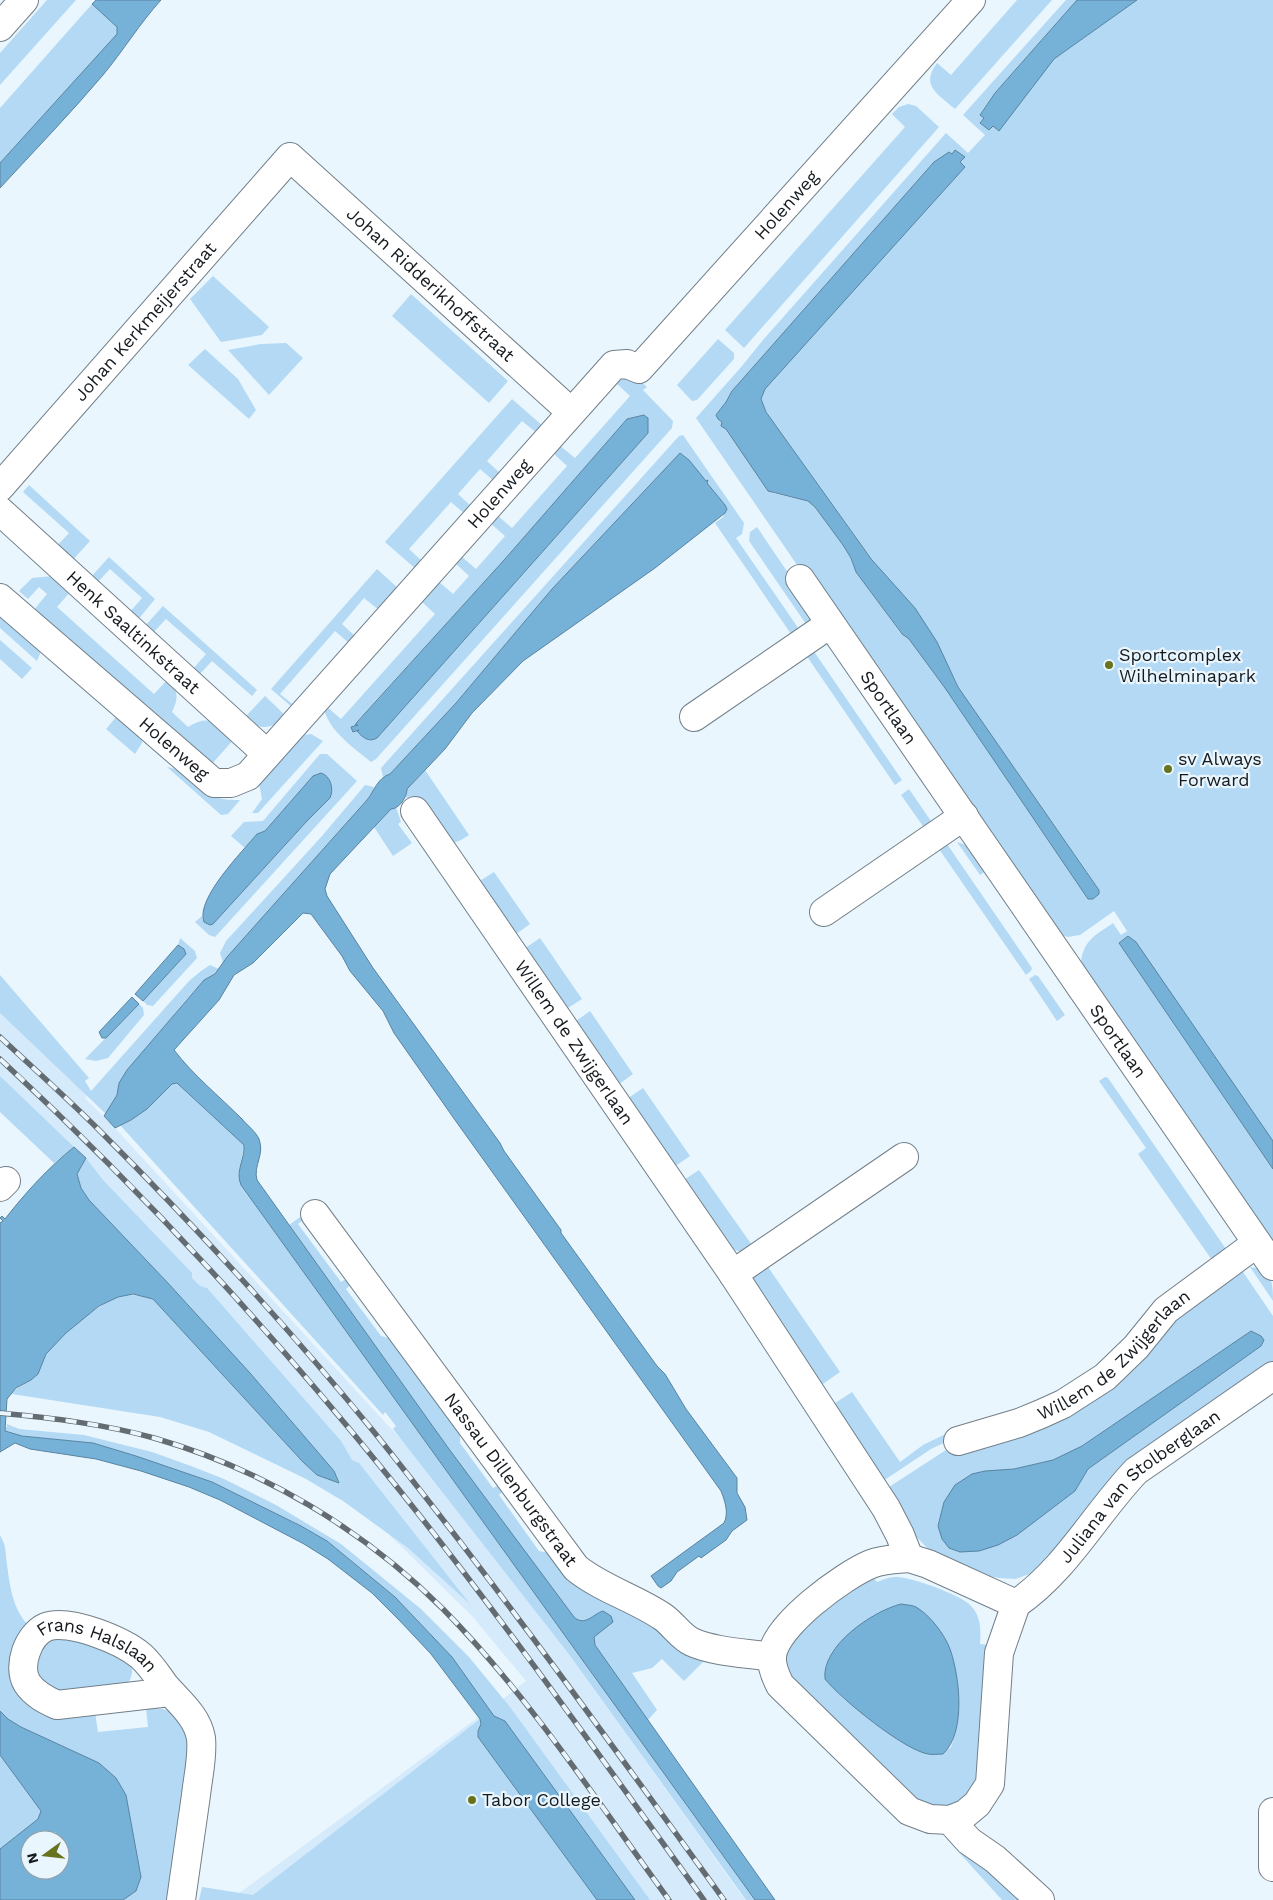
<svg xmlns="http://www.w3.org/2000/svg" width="1273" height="1900" viewBox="0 0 1273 1900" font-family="'Work Sans',sans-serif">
	<rect width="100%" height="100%" fill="#eaf6fe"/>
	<path fill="#d5eafa" d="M 0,1013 L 87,1095 L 85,1098 L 115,1128 L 407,1446 L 568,1653 L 745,1900 L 230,1900 L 503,1699 L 526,1681 L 472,1616 L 366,1512 L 250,1373 L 85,1158 L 0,1076 Z"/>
	<path fill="#b3d9f4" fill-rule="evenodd" d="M 47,0 L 76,0 L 0,85 L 0,53 Z
		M 1017,0 L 1052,0 L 955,109 C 938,94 920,86 937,63 L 951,75 Z
		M 1066,0 L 1077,0 L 995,93 L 980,114 L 984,118 L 980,122 L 989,130 L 1054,59 L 1137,0 L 1273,0 L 1273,1141 L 1154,970 L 1128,936 L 1119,943 L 1273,1169 L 1273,1248 L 1081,963 C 1083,940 1096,935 1113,923 L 1121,935 L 1127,931 L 1114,911 L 1080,935 L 1068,937 L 1057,934 L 804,575 L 696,418 L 742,366 L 763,340 L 946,133 L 968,153 L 985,135 L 963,115 ZM 949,152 L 964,158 L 755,388 L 766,412 L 877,566 L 955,679 L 958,687 L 1099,889 L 1093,899 L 1088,899 L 945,688 L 909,639 L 901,634 L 856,572 L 851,558 L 843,545 L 815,507 L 808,501 L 772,493 L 726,429 L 722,426 L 722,422 L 716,415 L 726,402 L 732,391 L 934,162 Z
		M 92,4 L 117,27 L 117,34 L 0,163 L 0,108 Z
		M 908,104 L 916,106 L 939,127 L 744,348 L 725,330 L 905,127 L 892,114 L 899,107 Z
		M 213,276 L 269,327 L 262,335 L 221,342 L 190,299 Z
		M 411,294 L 508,381 L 489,403 L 392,316 Z
		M 718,339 L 734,353 L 734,359 L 697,400 L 692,401 L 677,385 Z
		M 286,343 L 303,358 L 269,395 L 228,350 L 261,344 Z
		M 205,349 L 238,379 L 256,410 L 249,419 L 188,365 Z
		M 634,375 L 647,387 L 643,390 L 673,421 L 672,428 L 376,759 L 371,762 C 354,748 329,731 324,709 L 326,706 L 341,719 L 435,614 L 421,601 L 438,581 L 453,594 L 469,576 L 455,563 L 461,556 L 476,569 L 505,536 L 490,523 L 497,515 L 512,528 L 567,466 L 553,453 L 559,445 L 575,458 L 630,396 L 616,383 L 621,376 ZM 645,415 L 648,418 L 648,433 L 377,738 L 374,740 L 360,731 L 358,724 L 355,724 L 357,721 L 505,559 L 627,419 Z
		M 512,399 L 544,427 L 538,434 L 522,421 L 487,461 L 501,474 L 495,482 L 480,469 L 458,494 L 472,507 L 466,515 L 451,502 L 409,549 L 423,562 L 417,570 L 385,542 Z
		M 683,435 L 744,523 L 742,534 L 736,538 L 801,632 L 793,637 L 715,523 L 723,517 L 725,505 L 707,483 L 708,480 L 706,481 L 680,453 L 552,589 L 456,703 L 390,774 L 383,777 L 381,768 L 679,436 Z
		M 29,485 L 90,541 L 71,562 L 55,548 L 69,533 L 23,492 Z
		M 757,527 L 818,617 L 808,627 L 749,541 L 750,532 Z
		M 109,557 L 155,599 L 137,621 L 129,613 L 142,598 L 110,569 L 96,584 L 90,578 Z
		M 377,569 L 399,589 L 380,611 L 364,598 L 342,624 L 356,637 L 350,644 L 335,631 L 280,694 L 295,706 L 293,708 L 271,689 Z
		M 53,576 L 71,591 L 57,607 L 154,694 L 168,679 C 178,690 179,698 172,712 L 188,727 C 211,713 217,724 235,738 L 211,765 L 33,611 L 47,594 L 39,587 L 28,599 L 19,591 L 32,578 Z
		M 163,606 L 257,690 L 252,696 L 212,661 L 198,676 L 192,670 L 206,654 L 166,619 L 152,634 L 144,627 Z
		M 0,614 L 41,651 L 37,661 L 0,628 Z
		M 0,640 L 32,668 L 22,679 L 0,659 Z
		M 813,650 L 902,780 L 895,785 L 806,655 Z
		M 265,696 L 286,716 C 271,729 261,732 245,717 Z
		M 117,716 L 142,738 L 142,743 L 135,754 L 106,729 Z
		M 311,734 L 323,741 L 258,813 L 252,813 L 262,799 L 259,783 L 304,735 Z
		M 320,754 L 327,754 L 357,781 L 215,937 L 209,935 L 195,922 L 202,916 L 203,920 L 213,924 L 307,821 L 330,798 L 332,786 L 328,777 L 313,776 L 265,831 L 257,834 L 245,848 L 231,836 L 244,822 L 263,821 Z
		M 167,767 C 192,771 196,788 217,797 C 223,800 232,800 240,800 L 228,814 L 221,815 Z
		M 425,770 L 469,835 L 461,840 L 451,844 L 413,799 L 405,797 L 407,789 Z
		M 365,785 L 374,787 L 373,793 L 223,963 L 220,953 L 226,941 L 322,836 Z
		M 909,789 L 933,824 L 925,829 L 901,795 Z
		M 396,807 L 401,822 L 398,824 L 412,843 L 393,856 L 374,827 L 391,809 Z
		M 957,842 L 972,847 L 988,870 L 980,875 Z
		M 947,844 L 1032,968 L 1031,971 L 1026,975 L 939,849 Z
		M 494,872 L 530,924 L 512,937 L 475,884 Z
		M 180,938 L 195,951 L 197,958 L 153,1006 L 147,1005 L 143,1001 L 186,954 L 178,946 Z
		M 540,938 L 582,999 L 563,1011 L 521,951 Z
		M 210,965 L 219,969 L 215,974 L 204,980 L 185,1001 L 119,1083 L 117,1095 L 106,1114 L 0,1013 L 0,975 L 89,1078 L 85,1081 L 91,1091 L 189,981 L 201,971 Z
		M 1035,975 L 1038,976 L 1065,1015 L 1057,1021 L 1029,979 Z
		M 139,1004 L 143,1008 L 144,1015 L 108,1058 L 96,1061 L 85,1059 Z
		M 590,1011 L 633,1074 L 615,1087 L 572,1024 Z
		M 0,1076 L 74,1147 L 54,1163 L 0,1112 Z
		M 1105,1077 L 1108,1078 L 1228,1252 L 1214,1263 L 1138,1154 L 1146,1148 L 1099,1081 Z
		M 177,1083 L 244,1145 L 239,1171 L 241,1185 L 755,1900 L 746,1900 L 568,1653 L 393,1429 L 396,1426 L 385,1412 L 383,1415 L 120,1125 C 142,1116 156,1100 172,1084 Z
		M 643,1088 L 690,1156 L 671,1169 L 624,1101 Z
		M 86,1158 L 103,1180 L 192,1273 L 192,1278 L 200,1286 L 207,1288 L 341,1441 L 352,1460 L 359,1463 L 470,1604 L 408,1548 L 343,1501 L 306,1479 L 209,1432 L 160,1417 L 12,1394 C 18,1385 27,1385 33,1378 C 41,1369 41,1363 46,1354 C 54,1339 101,1302 118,1297 C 130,1293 141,1296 153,1299 L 302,1461 L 339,1483 L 334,1471 L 250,1373 L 167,1282 L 89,1200 L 81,1188 L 77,1174 Z
		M 699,1170 L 754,1248 L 742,1252 L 728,1248 L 681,1182 Z
		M 303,1215 L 305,1218 L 298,1224 L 341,1282 L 346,1279 L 350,1285 L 346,1289 L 381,1336 L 395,1340 L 460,1427 L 460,1443 L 493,1488 L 497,1486 L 502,1492 L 499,1495 L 539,1551 L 554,1554 L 610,1600 L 710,1655 L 684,1681 L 662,1659 L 652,1668 L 632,1673 L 657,1710 L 647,1721 L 595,1645 L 594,1637 L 596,1635 L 590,1620 L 581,1621 L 574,1617 L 449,1449 L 289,1225 Z
		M 766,1264 L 840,1372 L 820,1386 L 752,1284 L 756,1272 Z
		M 1250,1267 C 1272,1269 1273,1283 1273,1301 Z
		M 1241,1269 L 1273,1316 L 1273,1364 L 1038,1571 L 1015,1579 L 999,1578 L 974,1573 L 932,1553 L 906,1526 L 889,1487 L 946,1450 L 957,1446 L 1018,1435 L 1168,1325 ZM 1251,1331 L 1263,1340 L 1261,1346 L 1088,1469 L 1075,1491 L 985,1471 L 1014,1469 L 1054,1460 L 1082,1446 Z
		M 852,1392 L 900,1462 L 923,1445 L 956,1429 L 954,1438 L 931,1449 L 883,1481 L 832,1405 Z
		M 7,1424 L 19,1429 L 84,1435 L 152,1452 L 191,1466 L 224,1479 L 276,1505 L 341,1544 L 421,1609 L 469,1657 L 510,1707 L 650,1900 L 635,1900 L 505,1721 L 494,1716 L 452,1657 L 395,1597 L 327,1541 L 301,1526 L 212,1482 L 136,1456 L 93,1443 L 16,1435 L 5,1431 L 4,1428 L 7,1427 Z
		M 0,1535 C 7,1547 5,1552 7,1565 C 10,1587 13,1610 29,1626 L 16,1678 L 95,1712 L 98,1732 L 148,1727 L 146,1708 C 175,1707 177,1715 190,1739 L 172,1900 L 123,1900 L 136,1891 L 141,1877 L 126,1795 L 116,1778 L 99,1763 L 21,1727 L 8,1719 L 0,1711 Z
		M 871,1575 L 877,1582 C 882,1580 889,1577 895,1577 C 909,1576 961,1595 970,1605 C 981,1615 981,1630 980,1644 L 989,1645 L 982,1770 L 974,1791 L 953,1807 L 925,1807 L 789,1679 C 788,1672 784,1663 785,1656 C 791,1626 847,1593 871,1575 ZM 901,1604 L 916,1607 L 927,1616 L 949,1648 L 953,1661 L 958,1682 L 957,1717 L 954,1738 L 951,1747 L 943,1754 L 882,1729 L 825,1679 C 821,1641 874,1618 901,1604 Z
		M 69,1635 L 130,1662 C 134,1671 132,1678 126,1686 L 63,1695 L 48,1690 L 36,1672 L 36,1658 L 45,1641 Z
		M 480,1719 L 481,1725 L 478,1731 L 478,1737 L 597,1900 L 199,1900 L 202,1887 L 253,1895 Z
		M 0,1755 L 41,1811 L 38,1819 L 0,1849 Z
		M 950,1838 L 1023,1900 L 1002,1900 L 947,1839 Z"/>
	<path fill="#76b1d8" stroke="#5984a0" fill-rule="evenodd" d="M 96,0 L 161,0 C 140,23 123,51 103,75 C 70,114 34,151 0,188 L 0,163 L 117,34 L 117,27 L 92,4 Z
		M 1077,0 L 1137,0 L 1054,59 L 999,131 L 993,126 L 989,130 L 980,123 L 984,118 L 980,115 L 995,93 Z
		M 955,150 L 965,157 L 960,162 L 965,167 L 765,389 L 761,399 L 766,412 L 872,560 L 915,608 L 937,642 L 958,687 L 1099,890 L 1099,894 L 1093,899 L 1088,899 L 945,688 L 909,639 L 902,634 L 856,572 L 851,558 L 843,545 L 815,507 L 808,501 L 768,491 L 726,429 L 721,426 L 722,422 L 718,419 L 716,415 L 726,402 L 732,391 L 934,162 L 949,152 L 952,154 Z
		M 644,415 L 648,418 L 648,433 L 377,738 C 369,743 362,737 357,731 L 359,730 L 353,732 L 351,727 L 358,725 L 355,725 L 357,722 L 505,559 L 627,419 Z
		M 680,453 L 689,460 L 706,481 L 708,480 L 707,483 L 725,505 L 727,509 L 725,513 L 655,568 L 523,661 L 472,713 L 445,749 L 407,789 C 407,797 399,809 391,809 L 330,874 L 325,889 L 327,896 L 373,968 L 500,1143 L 504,1151 L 561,1230 L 561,1233 L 657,1366 L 665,1374 L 686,1409 L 737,1478 L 737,1493 L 745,1507 L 747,1520 L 732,1531 L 726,1540 L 701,1558 L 699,1556 L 677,1572 L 671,1581 L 661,1588 L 658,1586 L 651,1576 L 724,1523 C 729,1513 725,1501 721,1491 L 455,1120 L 394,1033 L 383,1011 L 350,971 L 342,956 L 311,914 L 303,913 L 253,963 L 234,975 L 219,1000 L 174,1050 C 193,1075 219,1096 242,1119 C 247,1125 256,1132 259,1139 C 265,1155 253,1165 257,1180 L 449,1449 L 574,1617 C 585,1627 593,1614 603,1611 L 611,1616 L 613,1622 L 594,1637 L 595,1645 L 775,1900 L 755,1900 L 241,1185 C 235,1171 245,1159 244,1145 L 177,1083 L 172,1084 L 147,1109 L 131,1120 L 115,1128 L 104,1116 L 117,1095 L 119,1083 L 127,1070 L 204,980 L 215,974 L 227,957 L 367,800 C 374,792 377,778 390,774 L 456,703 L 552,589 Z
		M 321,773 C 331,776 334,789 330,798 L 307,821 L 213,924 L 210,925 L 204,922 C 195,899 243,851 257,834 L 265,831 L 313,776 Z
		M 1128,936 L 1136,942 L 1273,1141 L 1273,1169 L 1119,943 Z
		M 178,945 L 184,949 L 186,954 L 143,1001 L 135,994 Z
		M 132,997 L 139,1004 L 106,1038 L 102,1038 L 99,1032 Z
		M 74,1147 L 86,1158 L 77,1174 L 81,1188 L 89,1200 L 167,1282 L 250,1373 L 334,1471 L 339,1483 L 317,1475 L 302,1461 L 153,1299 L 133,1294 L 118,1297 L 99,1306 L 66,1333 L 46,1354 L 38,1374 L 31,1380 L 16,1388 L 7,1399 L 5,1431 L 22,1436 L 93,1443 L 136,1456 L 212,1482 L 301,1526 L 327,1541 L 395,1597 L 452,1657 L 494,1716 L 505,1721 L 635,1900 L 597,1900 L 478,1737 L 478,1731 L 481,1724 L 480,1719 L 431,1654 L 400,1621 L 372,1593 L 328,1559 L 304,1544 L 220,1500 L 189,1487 L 141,1471 L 96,1459 L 30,1449 L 15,1443 L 0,1452 L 0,1223 L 3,1221 L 0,1218 L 2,1216 L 5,1219 C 26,1192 48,1168 74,1147 Z
		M 1251,1331 L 1261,1336 L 1264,1340 L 1261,1346 L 1088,1469 L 1075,1491 L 1017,1535 L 998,1545 L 979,1551 L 960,1552 L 949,1548 L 942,1539 L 938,1526 L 944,1502 L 955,1485 L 972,1474 L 985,1471 L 1014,1469 L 1053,1460 L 1082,1446 Z
		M 901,1604 C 906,1605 912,1605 916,1607 C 930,1615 945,1635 950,1649 C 960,1677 966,1733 943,1754 C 938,1754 932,1755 928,1754 C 904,1750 841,1699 825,1679 C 821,1646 873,1611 901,1604 Z
		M 0,1711 L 8,1719 L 21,1727 L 99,1763 L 116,1778 L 126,1795 L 141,1877 L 136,1891 L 123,1900 L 0,1900 L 0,1849 L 38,1819 L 41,1811 L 0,1755 ZM 30,1840 L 60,1840 L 60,1870 L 30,1870 Z"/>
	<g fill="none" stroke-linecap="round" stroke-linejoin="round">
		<defs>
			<g id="minor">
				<path id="s1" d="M 0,487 L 290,157 L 571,412"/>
				<path id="s2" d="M 0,511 L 267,754"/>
				<path id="s3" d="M 800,579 L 1273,1266"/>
				<path id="s4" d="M 0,598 L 214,783 L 231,783 L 248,776 L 614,365 L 627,364 L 639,369 L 971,0"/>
				<path d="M 694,717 L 830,624"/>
				<path id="s5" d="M 415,811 L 733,1274 L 886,1508 L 900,1535 L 909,1558"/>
				<path d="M 824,912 L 964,816"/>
				<path d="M 0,1187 L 6,1181"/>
				<path id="s6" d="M 315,1214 L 576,1568 C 602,1589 635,1598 663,1617 C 673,1624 681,1637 692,1642 C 714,1652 747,1653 772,1657"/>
				<path d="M 733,1274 L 904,1157"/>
				<path id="s7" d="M 958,1441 L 1019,1423 L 1041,1414 L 1063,1404 L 1105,1377 L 1136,1347 L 1166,1310 L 1257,1243"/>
				<path d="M 909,1558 L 928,1564 L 1016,1604 L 999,1653 L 990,1784 L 977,1804 L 965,1814 L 950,1820 L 930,1819 L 909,1811 L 780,1685 C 776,1677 771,1665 772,1656 C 775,1625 844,1575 871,1564 C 883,1559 896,1559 909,1558 Z"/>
				<path id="s8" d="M 1016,1604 C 1066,1570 1095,1514 1136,1471 L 1273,1376"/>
				<path id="s9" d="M 170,1692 L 57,1705 C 46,1700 34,1694 27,1683 C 17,1666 28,1635 46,1627 C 69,1618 123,1641 141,1656 C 150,1664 158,1676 165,1686 C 179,1702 197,1716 201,1738 C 203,1757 198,1776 196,1795 C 191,1830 186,1865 181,1900"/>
				<path d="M 1273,1812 L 1273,1867"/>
				<path d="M 950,1820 L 969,1841 L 995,1859 L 1040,1900"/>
			</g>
			<path id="major" d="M 0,27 L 24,0"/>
		</defs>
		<use href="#minor" stroke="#727f88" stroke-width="30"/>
		<use href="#major" stroke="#727f88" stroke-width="30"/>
		<use href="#minor" stroke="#fff" stroke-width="28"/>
		<use href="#major" stroke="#fff" stroke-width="28"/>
		<defs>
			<path id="rail" d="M 0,1037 C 33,1068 67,1098 99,1130 C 195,1226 288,1327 374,1432 C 496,1584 610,1742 724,1900
				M 0,1059 C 136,1185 263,1322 380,1466 C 494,1606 598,1754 704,1900
				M 0,1413 C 52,1418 104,1424 154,1438 C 262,1469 363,1529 443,1609 C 529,1696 597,1801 669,1900"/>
		</defs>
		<use href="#rail" stroke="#646c71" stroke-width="5.5"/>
		<use href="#rail" stroke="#eaf6fe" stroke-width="4" stroke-dasharray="11" stroke-linecap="butt"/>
	</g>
	<g fill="#67731d" stroke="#eaf6fe" stroke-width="2">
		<circle cx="1109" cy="665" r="5"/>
		<circle cx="1168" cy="769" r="5"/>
		<circle cx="472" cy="1800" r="5"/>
	</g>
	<g text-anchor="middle" stroke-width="4.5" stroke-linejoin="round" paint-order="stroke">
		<g font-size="18" fill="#161b1f" stroke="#eaf6fe">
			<text dy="6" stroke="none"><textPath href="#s4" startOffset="1115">Holenweg</textPath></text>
			<text dy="6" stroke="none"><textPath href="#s1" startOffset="629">Johan Ridderikhoffstraat</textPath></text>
			<text dy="6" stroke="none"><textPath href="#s1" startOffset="220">Johan Kerkmeijerstraat</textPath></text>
			<text dy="6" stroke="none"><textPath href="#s4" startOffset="696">Holenweg</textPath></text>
			<text dy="6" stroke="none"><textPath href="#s2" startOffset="180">Henk Saaltinkstraat</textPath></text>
			<text dy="6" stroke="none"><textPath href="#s3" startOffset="156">Sportlaan</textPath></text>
			<text dy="6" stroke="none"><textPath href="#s4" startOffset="230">Holenweg</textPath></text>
			<text dy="6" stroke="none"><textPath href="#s3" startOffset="561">Sportlaan</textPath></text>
			<text dy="6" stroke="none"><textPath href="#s5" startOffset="281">Willem de Zwijgerlaan</textPath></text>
			<text dy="6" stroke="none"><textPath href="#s7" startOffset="182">Willem de Zwijgerlaan</textPath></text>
			<text dy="6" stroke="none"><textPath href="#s6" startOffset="330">Nassau Dillenburgstraat</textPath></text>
			<text dy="6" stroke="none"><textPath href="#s8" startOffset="172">Juliana van Stolberglaan</textPath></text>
			<text dy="6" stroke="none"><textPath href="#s9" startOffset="272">Frans Halslaan</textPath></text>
		</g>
		<g font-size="18" fill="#161b1f" stroke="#eaf6fe" text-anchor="start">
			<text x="1119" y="661">Sportcomplex<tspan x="1119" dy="21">Wilhelminapark</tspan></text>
			<text x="1178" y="765">sv Always<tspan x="1178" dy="21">Forward</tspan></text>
			<text x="482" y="1806">Tabor College</text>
		</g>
	</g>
	<g transform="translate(45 1855) rotate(255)"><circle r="24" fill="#eaf6fe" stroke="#959ea5"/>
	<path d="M0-4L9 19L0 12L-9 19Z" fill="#67731d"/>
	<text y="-8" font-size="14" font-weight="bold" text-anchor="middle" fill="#161b1f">N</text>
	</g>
</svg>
